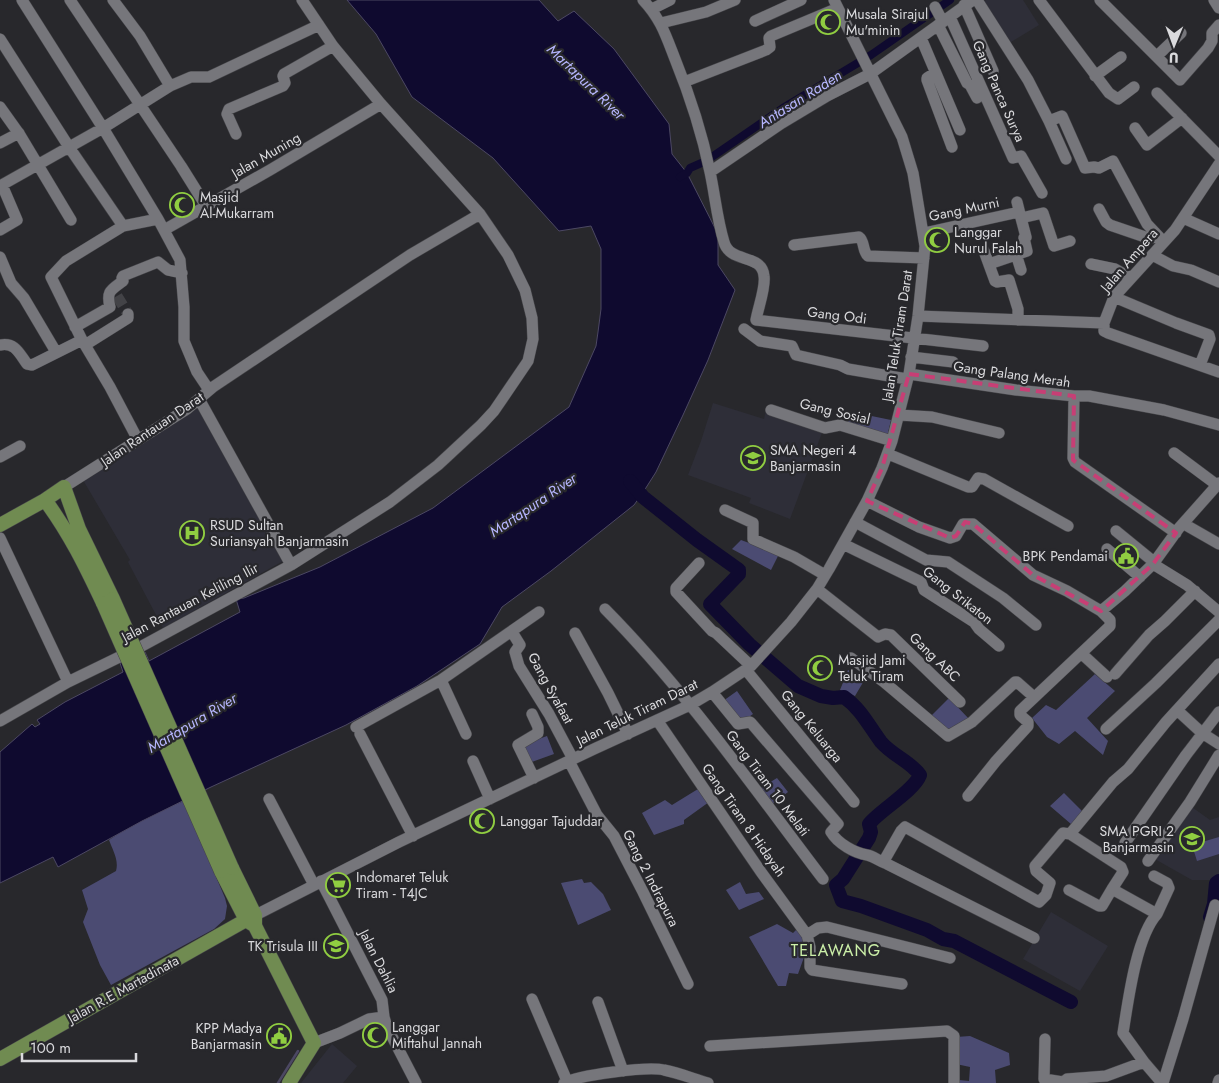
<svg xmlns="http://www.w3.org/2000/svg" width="1219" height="1083" viewBox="0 0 1219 1083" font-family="Jost,sans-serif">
	<rect width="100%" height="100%" fill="#28282c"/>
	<path fill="#2e2e38" d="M 986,0 L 1023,0 L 1039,25 L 1006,45 L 980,4 Z
		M 713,403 L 764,419 L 766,410 L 823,430 L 790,519 L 749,503 L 751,498 L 688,475 L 701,441 Z
		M 199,405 L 285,560 L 163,628 L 128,562 L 130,560 L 83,480 Z
		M 1189,805 L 1210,820 L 1219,817 L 1219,879 L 1217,880 L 1192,880 L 1153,858 Z
		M 1051,912 L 1108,946 L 1080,991 L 1023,959 Z
		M 340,934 L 349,950 L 330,960 L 323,942 Z
		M 332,1044 L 357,1066 L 343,1083 L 301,1083 Z"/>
	<path fill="#4b4b72" d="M 857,413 L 891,420 L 887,437 L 845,426 L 848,416 L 856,417 Z
		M 741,540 L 779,554 L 771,570 L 732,549 Z
		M 848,670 L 865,679 L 855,696 L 840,690 Z
		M 1095,674 L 1115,691 L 1087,718 L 1108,741 L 1103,755 L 1075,731 L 1059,744 L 1047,737 L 1032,718 L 1046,705 L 1056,710 Z
		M 737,691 L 753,714 L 739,724 L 723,701 Z
		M 949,698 L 970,720 L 949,735 L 930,717 Z
		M 547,736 L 554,754 L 529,763 L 522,745 Z
		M 777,778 L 788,792 L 770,806 L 757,790 Z
		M 698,789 L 709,802 L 684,820 L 684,824 L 654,835 L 642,813 L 665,800 L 672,805 Z
		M 1064,793 L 1083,812 L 1071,824 L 1050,806 Z
		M 184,801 L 225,898 L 227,906 L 225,919 L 214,929 L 111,985 L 100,965 L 83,922 L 88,909 L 82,890 L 116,871 C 119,860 113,851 109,840 L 145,816 Z
		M 1219,837 L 1219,854 L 1197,861 L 1192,845 Z
		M 582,879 L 584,883 L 591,882 L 603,894 L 611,910 L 578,925 L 561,883 Z
		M 740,882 L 746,894 L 759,892 L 764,899 L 739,910 L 726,890 Z
		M 777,924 L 793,933 L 798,928 L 808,946 L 798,974 L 789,973 L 786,986 L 778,986 L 749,937 Z
		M 970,1036 L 1009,1053 L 1010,1065 L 995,1070 L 996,1083 L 959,1083 L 959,1080 L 969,1081 L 970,1067 L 956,1064 L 956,1037 Z"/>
	<path fill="#0f0a2f" stroke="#4c4863" d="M 347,0 L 539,0 L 558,21 L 574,11 L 614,49 L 669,124 L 672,154 L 687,173 L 718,234 L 718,265 L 735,290 L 708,360 L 683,415 L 656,472 L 642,494 L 634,505 L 551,571 L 502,607 L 480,644 L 417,686 L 346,725 L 211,787 L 142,821 L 58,867 L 53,857 L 0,883 L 0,752 L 32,724 L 35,727 L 40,724 L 37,720 L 65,702 L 123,672 L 120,663 L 145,652 L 149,661 L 240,612 L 236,599 L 244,598 L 320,567 L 433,508 L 569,407 L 596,346 L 598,332 L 601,309 L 601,249 L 591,226 L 559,231 L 493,158 L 412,97 L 376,34 Z"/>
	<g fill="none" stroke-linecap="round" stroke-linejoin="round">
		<path stroke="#4c4863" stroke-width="2.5" d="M 278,1083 L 298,1051"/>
		<path stroke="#0f0a2f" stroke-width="8" d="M 680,177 L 687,173 L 690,168 L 706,161 L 783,108 L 871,55 L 950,0"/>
		<path stroke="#0f0a2f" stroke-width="14" d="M 630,481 L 643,497 L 697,540 L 739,570 L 739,574 L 710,604 L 749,644 L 798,686 L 821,696 L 833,698 L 844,697 C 861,709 869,726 881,742 C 893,756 910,761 920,775 C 914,791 880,810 869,824 L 871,832 L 869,838 L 843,879 L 836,885 L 842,901 L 861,906 L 927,930 L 943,939 L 954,941 L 1071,1002
			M 1210,917 L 1214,904 L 1216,883 L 1219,881"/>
		<path stroke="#434347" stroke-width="11" stroke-dasharray="11 5.5" stroke-linecap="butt" d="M 117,296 L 128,314"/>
		<defs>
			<path id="minor" d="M 22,0 L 103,128 L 158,219 L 180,260 L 184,307 L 184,341 L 197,372 L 209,390
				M 70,0 L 181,166 L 206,206
				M 113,0 L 140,36 L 170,86
				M 643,0 C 661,19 666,36 675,59 C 690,96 702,133 710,172 C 715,195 717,219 724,242 C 730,264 762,253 764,276 C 766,287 758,308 756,320 L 983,346
				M 977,0 L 1028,80 L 1049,121 L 1066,159
				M 1039,0 L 1109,93 L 1118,99 L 1134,87
				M 1100,0 L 1180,80 L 1208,48 L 1212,41 L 1212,33 L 1219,25
				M 1214,0 L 1219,8
				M 964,5 L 993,71
				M 935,7 L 943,22
				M 652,9 L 670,0
				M 950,17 L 1013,158 L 1021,156 L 1042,193
				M 755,21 L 801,0
				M 661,23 L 706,12 L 735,0
				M 938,25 L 967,83 L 970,85 L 977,98
				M 921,38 L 960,130
				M 0,39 L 69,147 L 123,226
				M 1157,56 L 1181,33
				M 935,73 L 927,78 L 927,80 L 952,147
				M 1095,76 L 1121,57
				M 684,82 L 766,50 L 770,47 L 769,38 L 771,36 L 838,8
				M 1157,93 L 1219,156
				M 0,107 L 20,135 L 71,220
				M 1049,121 L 1062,116 L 1085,168 L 1094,167 L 1099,168 L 1113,161 L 1147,224 L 1164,242
				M 1135,128 L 1147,145 L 1182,118
				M 236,134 L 227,114 L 229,109 L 283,86 L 285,83 L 283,76 L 284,74 L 333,46
				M 0,143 L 19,133
				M 710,172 L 782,123 L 827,96 L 870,74 L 973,0
				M 0,186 L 103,128 L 170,86 L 191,77 L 209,77 L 319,25
				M 1017,202 L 1021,218 L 1043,213 L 1054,246 L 1070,241
				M 1099,209 L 1106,222 L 1110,225 L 1148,238 L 1159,237
				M 1183,218 L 1219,234
				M 0,230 L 17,220 L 2,185
				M 164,230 L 270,170 L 381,104
				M 924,233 L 1019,212
				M 794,245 L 859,237 C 865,241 862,251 868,256 L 924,258
				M 984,251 L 995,281 L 997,282 L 1009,280 L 1018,309 L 1018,320
				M 1016,254 L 1021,270
				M 1152,255 L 1173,266 L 1191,270 L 1219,282
				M 0,257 L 11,283 L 24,298 L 56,352
				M 989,264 L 1027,251 L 1024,238 L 1026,237 L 1021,218
				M 1091,264 L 1115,269 L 1131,278
				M 1114,297 L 1176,323 L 1209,335 L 1210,339 L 1200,365
				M 918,316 L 1104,323 L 1114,297 L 1175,230 L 1219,164
				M 1104,323 L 1104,331 L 1108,333 L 1219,372
				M 75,327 L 110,307 C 106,291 111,290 123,281 L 122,278 L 123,276 L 158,262 L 168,270 L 182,273
				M 744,329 L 760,341 L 792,346 L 796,355 L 840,365 L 848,369 L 907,379
				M 0,345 C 15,342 19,353 27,364 L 32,365 L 82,340
				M 85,345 L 128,318 L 128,314
				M 911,357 L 953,362
				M 909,374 L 1016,390 L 1074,396 L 1089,396 L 1164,410 L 1219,425
				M 1074,396 L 1073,458 L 1075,462 L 1176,533
				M 199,399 L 291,565
				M 771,410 L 825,428 L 840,425 L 892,441
				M 899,415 L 932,417 L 999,433
				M 138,440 L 110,387 L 82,340 L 51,277 L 66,261 L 123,226 L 158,219
				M 1174,453 L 1217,485
				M 888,454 L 968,487 L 972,487 L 978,478 L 984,479 L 1068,526
				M 0,457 L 20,446
				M 64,487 L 187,409 L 213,387 L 410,255 L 480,214
				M 867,501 L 919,527 L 950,538 L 956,536 L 963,524 L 973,524 L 1033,575 L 1067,591 L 1101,611 L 1110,620 L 1110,626 L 1020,711 L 1020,715 L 1028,722 L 1028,726 L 996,761 L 968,796
				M 725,510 L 753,523 L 753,539 L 794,557 L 825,575
				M 855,522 L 926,560 L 948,562 L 1003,598 L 1036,625
				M 1184,524 L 1219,544
				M 1116,531 L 1154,562
				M 0,538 L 68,682
				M 843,544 L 921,582 L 924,590 L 974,622 L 979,629 L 999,646
				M 1107,549 L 1140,577
				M 699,563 L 676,588 L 676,592 L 712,631 L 716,633 L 751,666
				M 1153,564 L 1187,585 L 1219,612
				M 817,589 L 878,637 L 885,634 L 891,635 L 960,702
				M 605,609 C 686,691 753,787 823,879
				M 1101,611 L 1125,591 L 1153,564 L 1179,528 L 1219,483
				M 512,632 L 520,645 L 515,652 L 519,666 L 549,714 L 573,759
				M 575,633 L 608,693 L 628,734
				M 1082,654 L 1107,677
				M 851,658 L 884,682 L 948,736 L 972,722 L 1015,682 L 1017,682 L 1034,697
				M 746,670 L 854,802
				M 1115,674 L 1149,635 L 1165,621 L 1195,591
				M 441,680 L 466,734
				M 712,692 L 738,724 L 750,722 L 752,724 L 838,824 L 831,832 C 838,844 855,853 867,855 C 873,856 879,861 885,863 L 1034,938
				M 1177,710 L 1202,733 L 1219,744
				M 532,714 L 538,727 L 538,733 L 518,745 L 534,778
				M 657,720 L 761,872 L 807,935 L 810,947 L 810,967 L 812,970 L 902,984
				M 0,721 L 68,682 L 142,646 L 291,565 L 390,502 L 438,465 L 481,425 L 494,411 L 528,361 L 533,339 L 532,318 L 525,290 L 508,255 L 480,214 L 381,104 L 333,46 L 302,0
				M 356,727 L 441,680 L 539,612
				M 1106,729 L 1156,683 L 1219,620
				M 360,734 L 413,836
				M 473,761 L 490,799
				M 569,761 L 597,815 L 614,836 L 643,892 L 688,984
				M 269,799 L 314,885
				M 1125,843 L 1186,755 L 1219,712
				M 1148,861 L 1190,802 L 1219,755
				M 885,863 L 885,859 L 901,831 L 905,827 L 1039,902 L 1046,895 L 1050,883 L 1036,871 L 1035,866 L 1063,833 L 1070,834
				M 1154,876 L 1167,883 L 1169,888 L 1157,914 L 1112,889 L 1123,872 L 1121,867 L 1070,834 L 1113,782 L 1128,769 L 1166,722 L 1219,664
				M 321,881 L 382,1000 L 384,1017 L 387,1027 L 416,1083
				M 1069,890 L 1099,906 L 1102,906 L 1112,889
				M 1157,914 C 1136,937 1128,1002 1123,1033 L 1144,1062 L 1162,1083
				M 248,919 L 399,842 L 594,749 L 690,705 L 712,692 L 751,666 L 791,622 L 817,589 L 829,569 L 867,501 L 882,468 L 892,441 L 909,374 L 918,316 L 925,246 L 913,173 L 902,137 L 834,0
				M 807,935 L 818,928 L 827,927 L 950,958
				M 532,999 L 567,1081
				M 598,1002 L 623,1071
				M 1045,1039 L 1044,1079 L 1063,1082
				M 314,1043 L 340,1033 L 369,1019 L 384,1017
				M 710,1046 L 947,1031 L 954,1036 L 954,1083
				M 564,1083 C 579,1075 648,1066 664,1070 C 679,1073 694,1079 708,1083
				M 1062,1083 L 1067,1079 L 1106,1076 L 1144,1062
				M 1163,1083 L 1183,1019 L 1215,905
				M 1218,1083 L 1219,1080"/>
			<path id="major" d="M 45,500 C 70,534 85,565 103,603
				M 0,525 L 45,500 L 64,487 L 79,529 L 113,599
				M 232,868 L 255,915 L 255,926 L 314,1043 L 289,1083
				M 221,871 L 246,920 L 252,924
				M 0,1059 L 246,920"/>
		</defs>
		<use href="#minor" stroke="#454549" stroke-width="12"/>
		<use href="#major" stroke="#454549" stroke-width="15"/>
		<use href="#minor" stroke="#76767b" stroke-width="11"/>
		<use href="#major" stroke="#708b51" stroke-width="14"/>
		<defs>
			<path id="major-bridge" d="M 113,599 L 232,868
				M 103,603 L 221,871"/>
		</defs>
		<use href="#major-bridge" stroke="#454549" stroke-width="15" stroke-linecap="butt"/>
		<use href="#major-bridge" stroke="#708b51" stroke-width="14"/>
	</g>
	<path fill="none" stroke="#c73f75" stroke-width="4" stroke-dasharray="10 6" stroke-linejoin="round" d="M 909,374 L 1074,396 L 1073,460 L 1176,533 L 1153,564 L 1101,611 L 1033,575 L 973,524 L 965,522 L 956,536 L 950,538 L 867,501 L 882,468 Z"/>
	<defs>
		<symbol id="mosque-ring" viewBox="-11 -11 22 22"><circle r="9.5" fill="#28282c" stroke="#90cd41" stroke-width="1.5"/><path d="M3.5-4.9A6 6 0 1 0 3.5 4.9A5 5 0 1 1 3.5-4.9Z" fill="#90cd41"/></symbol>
		<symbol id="school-ring" viewBox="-11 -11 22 22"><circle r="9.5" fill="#28282c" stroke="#90cd41" stroke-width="1.5"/><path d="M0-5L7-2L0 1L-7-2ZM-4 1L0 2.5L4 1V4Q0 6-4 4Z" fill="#90cd41"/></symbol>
		<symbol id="hospital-ring" viewBox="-11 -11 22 22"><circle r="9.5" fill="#28282c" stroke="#90cd41" stroke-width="1.5"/><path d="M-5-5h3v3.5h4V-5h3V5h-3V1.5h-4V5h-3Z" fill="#90cd41"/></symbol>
		<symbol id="civic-ring" viewBox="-11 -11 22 22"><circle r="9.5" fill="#28282c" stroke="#90cd41" stroke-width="1.5"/><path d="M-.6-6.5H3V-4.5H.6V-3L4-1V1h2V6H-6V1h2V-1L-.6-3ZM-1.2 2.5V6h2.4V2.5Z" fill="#90cd41"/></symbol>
		<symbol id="supermarket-ring" viewBox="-11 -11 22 22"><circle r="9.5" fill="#28282c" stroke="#90cd41" stroke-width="1.5"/><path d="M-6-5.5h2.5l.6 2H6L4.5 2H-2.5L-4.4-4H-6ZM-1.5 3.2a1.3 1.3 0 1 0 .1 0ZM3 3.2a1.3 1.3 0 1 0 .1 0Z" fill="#90cd41"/></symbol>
	</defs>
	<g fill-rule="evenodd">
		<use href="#mosque-ring" x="814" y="8" width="28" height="28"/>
		<use href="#mosque-ring" x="168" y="191" width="28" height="28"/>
		<use href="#mosque-ring" x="923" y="226" width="28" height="28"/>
		<use href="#school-ring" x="739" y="444" width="28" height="28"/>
		<use href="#hospital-ring" x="178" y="519" width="28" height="28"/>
		<use href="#civic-ring" x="1112" y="542" width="28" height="28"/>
		<use href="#mosque-ring" x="806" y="654" width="28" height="28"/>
		<use href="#mosque-ring" x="468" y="807" width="28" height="28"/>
		<use href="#school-ring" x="1178" y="825" width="28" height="28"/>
		<use href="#supermarket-ring" x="324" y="871" width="28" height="28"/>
		<use href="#school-ring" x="322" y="932" width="28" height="28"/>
		<use href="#mosque-ring" x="361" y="1021" width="28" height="28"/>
		<use href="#civic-ring" x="265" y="1022" width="28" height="28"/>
	</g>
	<g text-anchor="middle" stroke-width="4.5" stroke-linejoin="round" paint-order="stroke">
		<g font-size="14" fill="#dadadd" stroke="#28282c" text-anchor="start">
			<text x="846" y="19">Musala Sirajul<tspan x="846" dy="16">Mu'minin</tspan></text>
			<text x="200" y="202">Masjid<tspan x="200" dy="16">Al-Mukarram</tspan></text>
			<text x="954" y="237">Langgar<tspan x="954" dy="16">Nurul Falah</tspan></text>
			<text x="770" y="455">SMA Negeri 4<tspan x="770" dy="16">Banjarmasin</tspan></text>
			<text x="210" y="530">RSUD Sultan<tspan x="210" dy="16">Suriansyah Banjarmasin</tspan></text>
			<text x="1108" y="561" text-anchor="end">BPK Pendamai</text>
			<text x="838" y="665">Masjid Jami<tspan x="838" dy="16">Teluk Tiram</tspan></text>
			<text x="500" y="826">Langgar Tajuddar</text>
			<text x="1174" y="836" text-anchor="end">SMA PGRI 2<tspan x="1174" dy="16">Banjarmasin</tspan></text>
			<text x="356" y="882">Indomaret Teluk<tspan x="356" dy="16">Tiram - T4JC</tspan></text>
			<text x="318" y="951" text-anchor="end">TK Trisula III</text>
			<text x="392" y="1032">Langgar<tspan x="392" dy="16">Miftahul Jannah</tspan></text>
			<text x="262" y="1033" text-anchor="end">KPP Madya<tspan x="262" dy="16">Banjarmasin</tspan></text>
		</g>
		<g font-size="14" fill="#dadadd" stroke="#28282c">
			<text transform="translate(999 91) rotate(66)" y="5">Gang Panca Surya</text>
			<text transform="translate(266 155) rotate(-30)" y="5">Jalan Muning</text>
			<text transform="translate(964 209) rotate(-12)" y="5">Gang Murni</text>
			<text transform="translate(1129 260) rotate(-49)" y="5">Jalan Ampera</text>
			<text transform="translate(837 315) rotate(7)" y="5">Gang Odi</text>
			<text transform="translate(897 336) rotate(-81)" y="5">Jalan Teluk Tiram Darat</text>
			<text transform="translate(1012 374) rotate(8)" y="5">Gang Palang Merah</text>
			<text transform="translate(835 411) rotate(13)" y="5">Gang Sosial</text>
			<text transform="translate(152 429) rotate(-34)" y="5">Jalan Rantauan Darat</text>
			<text transform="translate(958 595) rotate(38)" y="5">Gang Srikaton</text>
			<text transform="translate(190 602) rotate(-28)" y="5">Jalan Rantauan Keliling Ilir</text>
			<text transform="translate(935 657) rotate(44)" y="5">Gang ABC</text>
			<text transform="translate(551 688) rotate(61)" y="5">Gang Syafaat</text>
			<text transform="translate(637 712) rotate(-26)" y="5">Jalan Teluk Tiram Darat</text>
			<text transform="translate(812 726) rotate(51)" y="5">Gang Keluarga</text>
			<text transform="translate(768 783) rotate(53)" y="5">Gang Tiram 10 Melati</text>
			<text transform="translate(744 820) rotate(55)" y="5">Gang Tiram 8 Hidayah</text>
			<text transform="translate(651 878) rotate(63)" y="5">Gang 2 Indrapura</text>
			<text transform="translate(379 961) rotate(63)" y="5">Jalan Dahlia</text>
			<text transform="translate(123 989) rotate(-29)" y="5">Jalan R.E Martadinata</text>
		</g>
		<g font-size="15" font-style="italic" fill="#b6b6fe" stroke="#28282c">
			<text transform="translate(586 82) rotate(44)" y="5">Martapura River</text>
			<text transform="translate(800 99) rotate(-32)" y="5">Antasan Raden</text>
			<text transform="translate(533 505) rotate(-34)" y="5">Martapura River</text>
			<text transform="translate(192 723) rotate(-31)" y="5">Martapura River</text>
		</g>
		<g font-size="16" letter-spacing="1" fill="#ccf0a9" stroke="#28282c">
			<text x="836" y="956">TELAWANG</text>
		</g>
	</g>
	<g transform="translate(1174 45) rotate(181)" stroke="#28282c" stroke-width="4" paint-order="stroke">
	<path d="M0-4L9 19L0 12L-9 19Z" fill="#dadadd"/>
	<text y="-8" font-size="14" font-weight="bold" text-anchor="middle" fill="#dadadd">U</text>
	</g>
	<path d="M22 1053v8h114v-8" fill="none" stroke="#dadadd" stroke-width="2.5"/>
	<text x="30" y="1053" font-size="15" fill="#dadadd" stroke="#28282c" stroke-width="4" paint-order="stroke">100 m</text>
</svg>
